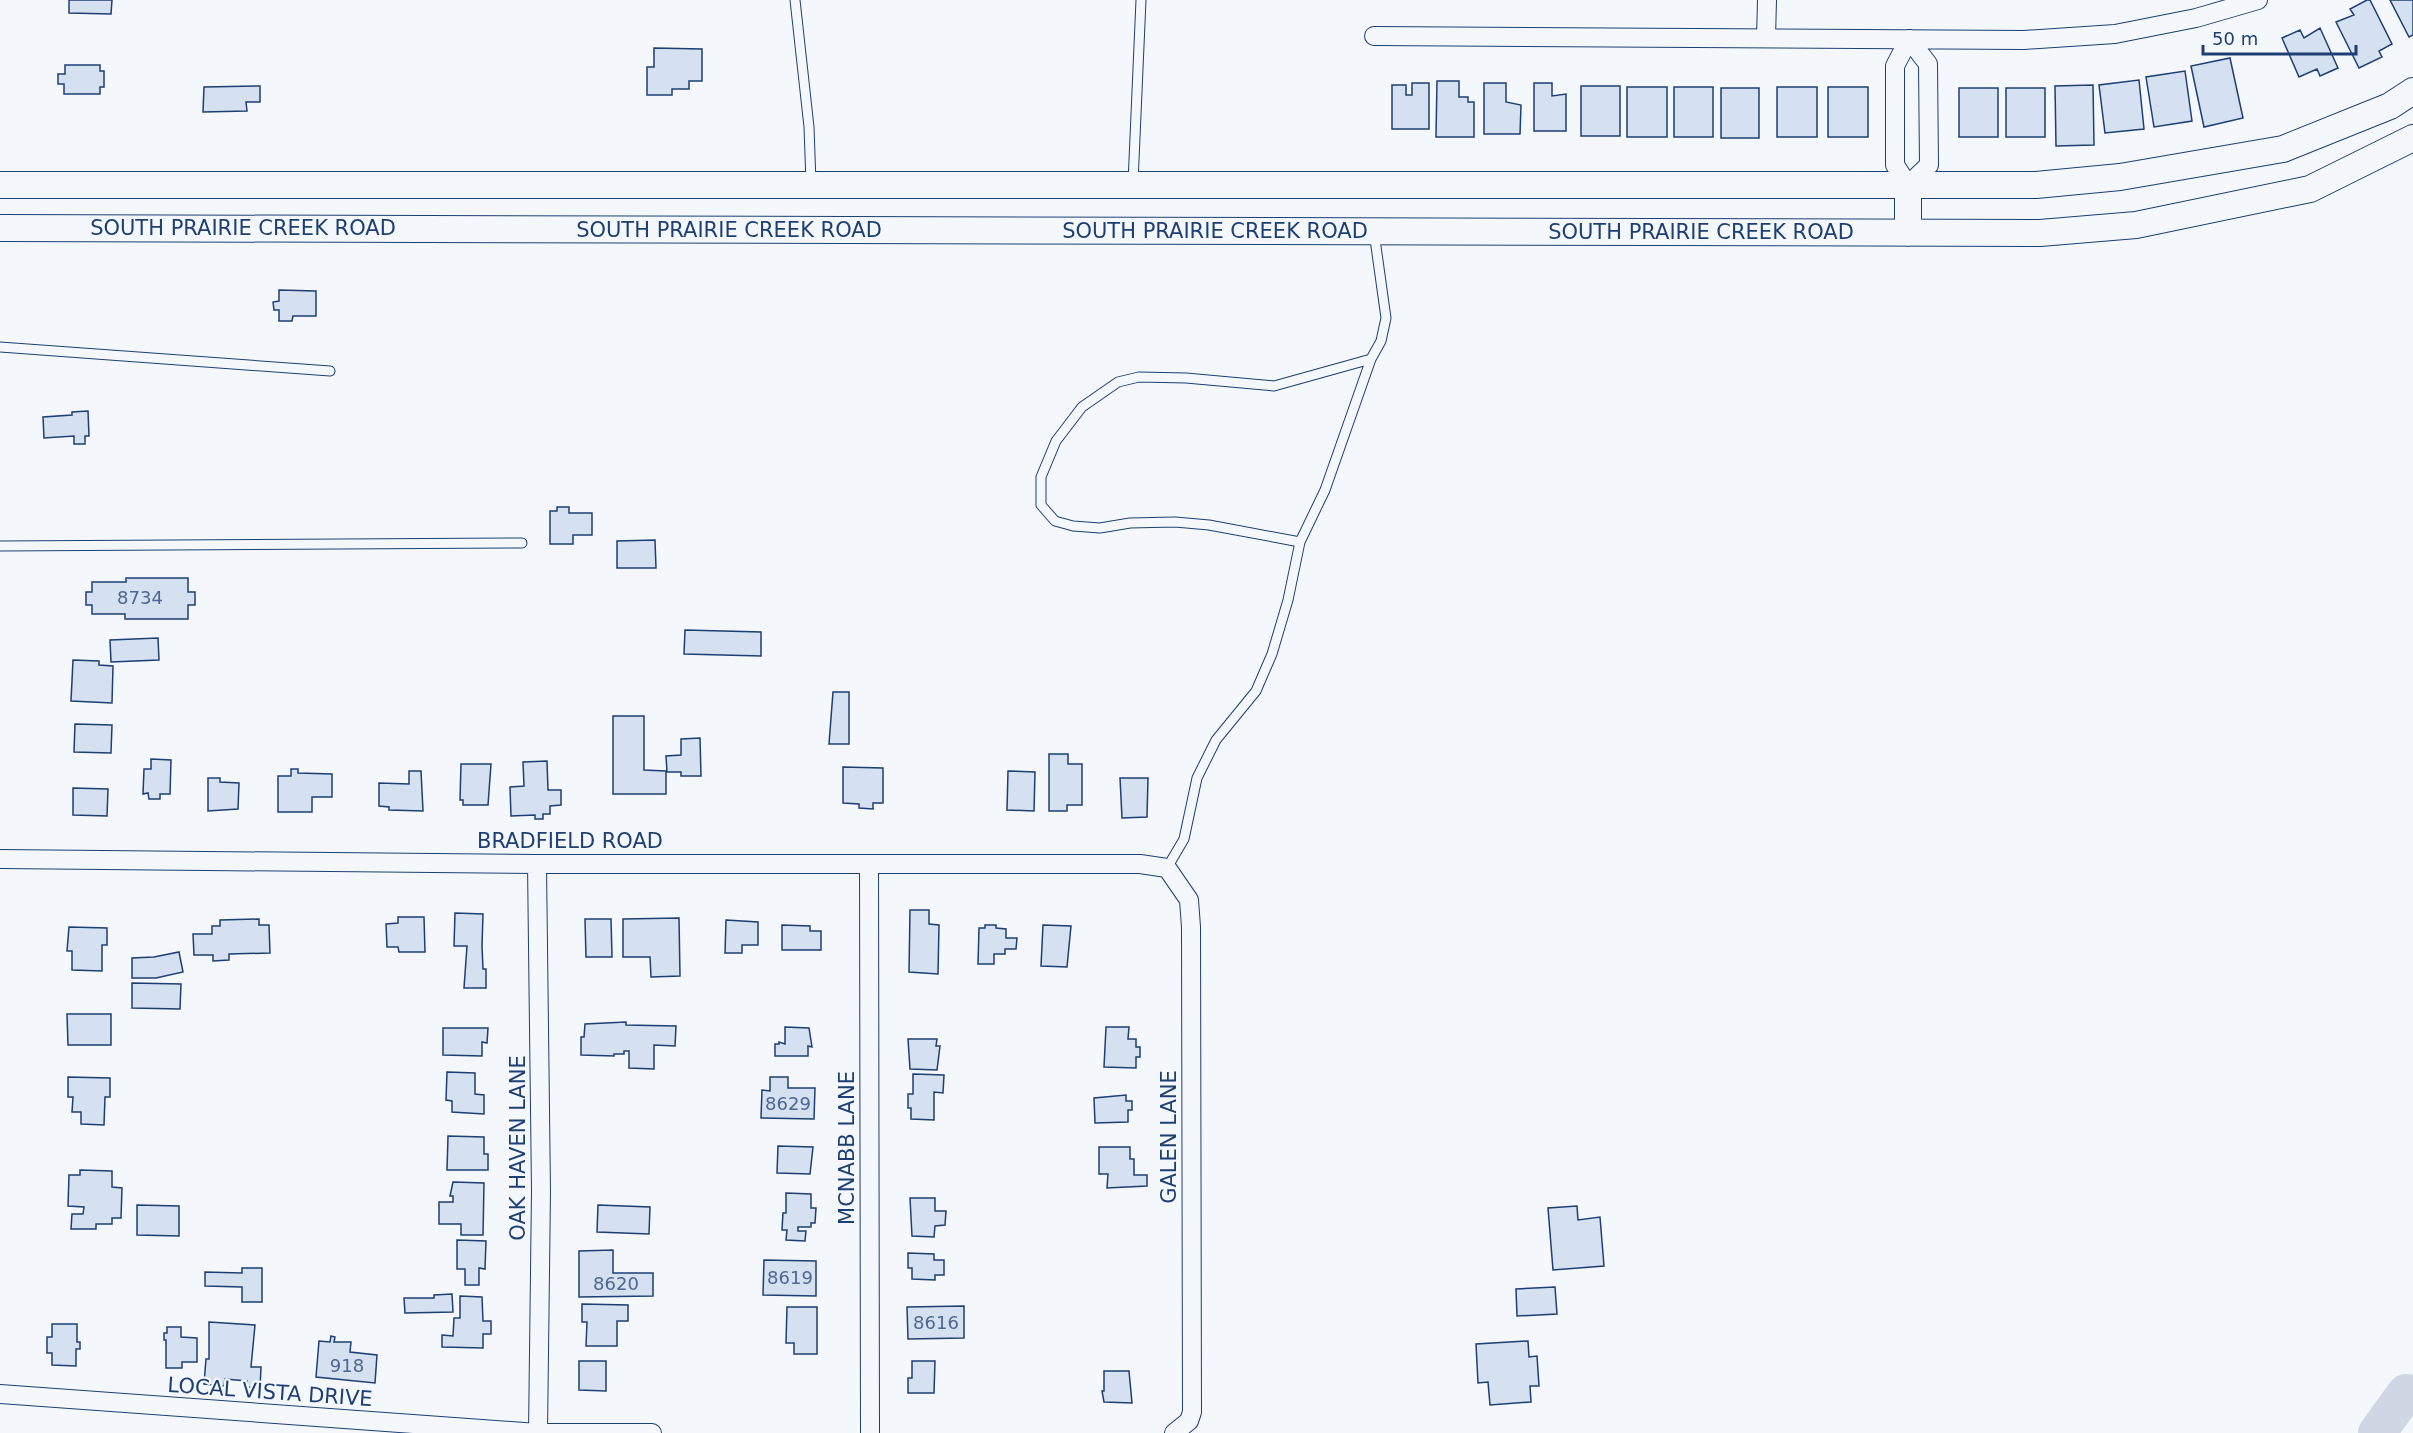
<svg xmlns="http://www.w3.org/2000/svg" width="2413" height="1433" viewBox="0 0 2413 1433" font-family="'DejaVu Sans',sans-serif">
	<rect width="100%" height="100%" fill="#f4f7fb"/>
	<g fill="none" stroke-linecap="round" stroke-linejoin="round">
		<path stroke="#cfd7e4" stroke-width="38" d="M 2377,1433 L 2406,1393 L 2413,1394"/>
	</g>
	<path fill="#d5e0f0" stroke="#1d3f73" stroke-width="1.5" d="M 69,0 L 112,0 L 111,14 L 69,13 Z
		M 2367,0 L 2370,0 L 2392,44 L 2379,51 L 2382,57 L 2359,68 L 2336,22 L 2354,15 L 2350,9 Z
		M 2390,0 L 2413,0 L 2413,35 L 2409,37 Z
		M 2320,28 L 2338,68 L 2320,76 L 2317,69 L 2299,77 L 2282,38 L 2300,30 L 2304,38 Z
		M 654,48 L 702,49 L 702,81 L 689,81 L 689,89 L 672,89 L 672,95 L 647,95 L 647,67 L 654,67 Z
		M 2230,58 L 2243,118 L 2204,127 L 2191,66 Z
		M 65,65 L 100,65 L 100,71 L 104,71 L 104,87 L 100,87 L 100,94 L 64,94 L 64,84 L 58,84 L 58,74 L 65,74 Z
		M 2185,71 L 2192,121 L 2154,127 L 2146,77 Z
		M 2139,80 L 2144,129 L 2105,133 L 2099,85 Z
		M 1437,81 L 1459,81 L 1459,97 L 1468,97 L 1468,102 L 1474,102 L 1474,137 L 1436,137 Z
		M 1412,83 L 1429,83 L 1429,129 L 1392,129 L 1392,85 L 1406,85 L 1406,95 L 1412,95 Z
		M 1484,83 L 1506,83 L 1506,102 L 1521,105 L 1520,134 L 1484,134 Z
		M 1534,83 L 1552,83 L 1552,96 L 1566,94 L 1566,131 L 1534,131 Z
		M 2093,85 L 2094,145 L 2056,146 L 2055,86 Z
		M 260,86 L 260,102 L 246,102 L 247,111 L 203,112 L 204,87 Z
		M 1581,86 L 1620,86 L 1620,136 L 1581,136 Z
		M 1627,87 L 1667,87 L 1667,137 L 1627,137 Z
		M 1674,87 L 1713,87 L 1713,137 L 1674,137 Z
		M 1777,87 L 1817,87 L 1817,137 L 1777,137 Z
		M 1828,87 L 1868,87 L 1868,137 L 1828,137 Z
		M 1721,88 L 1759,88 L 1759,138 L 1721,138 Z
		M 1959,88 L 1998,88 L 1998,137 L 1959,137 Z
		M 2006,88 L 2045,88 L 2045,137 L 2006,137 Z
		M 279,290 L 316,291 L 316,316 L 293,316 L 292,321 L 279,321 L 279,310 L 274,310 L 273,302 L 279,301 Z
		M 88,411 L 89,436 L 85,436 L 85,444 L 74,444 L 74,436 L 44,438 L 43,417 L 72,415 L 72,412 Z
		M 557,507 L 569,507 L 569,513 L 592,513 L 592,535 L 573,535 L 573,544 L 550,544 L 550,511 L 557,511 Z
		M 655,540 L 656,568 L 617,568 L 617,541 Z
		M 126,578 L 188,578 L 188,592 L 195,592 L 195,605 L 188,605 L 188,619 L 125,619 L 125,614 L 92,614 L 92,605 L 86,605 L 86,592 L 92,592 L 92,582 L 126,582 Z
		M 685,630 L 761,632 L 761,656 L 684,654 Z
		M 158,638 L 159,660 L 111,662 L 110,640 Z
		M 73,660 L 99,661 L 99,665 L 113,666 L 112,703 L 71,701 Z
		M 833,692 L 849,692 L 849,744 L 829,744 Z
		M 613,716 L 644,716 L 644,770 L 666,771 L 666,794 L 613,794 Z
		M 75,724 L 112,725 L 111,753 L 74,752 Z
		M 700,738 L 701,776 L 681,776 L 681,772 L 667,772 L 666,756 L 681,755 L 681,739 Z
		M 1049,754 L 1068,754 L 1068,764 L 1082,764 L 1082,805 L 1067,805 L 1067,811 L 1049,811 Z
		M 151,759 L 171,760 L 170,794 L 160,794 L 160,799 L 149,799 L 148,793 L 143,794 L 144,769 L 151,769 Z
		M 547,761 L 548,790 L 561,790 L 561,805 L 550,806 L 550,814 L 543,814 L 543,819 L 535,819 L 535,815 L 511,816 L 510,787 L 524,786 L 523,762 Z
		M 461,764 L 491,764 L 488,805 L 463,805 L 463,800 L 460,800 Z
		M 843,767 L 883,768 L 883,803 L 873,803 L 873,809 L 859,808 L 859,804 L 843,803 Z
		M 291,769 L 298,769 L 298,773 L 332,774 L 332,797 L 312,797 L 312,812 L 278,812 L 278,776 L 291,776 Z
		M 409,771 L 421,771 L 423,811 L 389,810 L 389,807 L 379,806 L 379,783 L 409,784 Z
		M 1008,771 L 1035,772 L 1034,811 L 1007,810 Z
		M 208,778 L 220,778 L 220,782 L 239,783 L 238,809 L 208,811 Z
		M 1120,778 L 1148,778 L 1147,817 L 1122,818 Z
		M 73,788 L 108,789 L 107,816 L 73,815 Z
		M 910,910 L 929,910 L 929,924 L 939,925 L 938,974 L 909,972 Z
		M 455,913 L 483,914 L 482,946 L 483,969 L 486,969 L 486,988 L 464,988 L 467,946 L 454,946 Z
		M 398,917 L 424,917 L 425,952 L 399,952 L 398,947 L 387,947 L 386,924 L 398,923 Z
		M 679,918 L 680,976 L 651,977 L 650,957 L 623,957 L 623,919 Z
		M 259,919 L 259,925 L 269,925 L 270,953 L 229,954 L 229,960 L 213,961 L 213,955 L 194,955 L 193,934 L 212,934 L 212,926 L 220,926 L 220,920 Z
		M 585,919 L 611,919 L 612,957 L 586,957 Z
		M 726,920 L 758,922 L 758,945 L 742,945 L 742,953 L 725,953 Z
		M 782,925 L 810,926 L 810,931 L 821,931 L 821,950 L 782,950 Z
		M 985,925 L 996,925 L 996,928 L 1006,929 L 1006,938 L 1017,938 L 1016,949 L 1005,949 L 1005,954 L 994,954 L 994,964 L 978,964 L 979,928 L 985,928 Z
		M 1043,925 L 1071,926 L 1067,967 L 1041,966 Z
		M 69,927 L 107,928 L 107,945 L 102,945 L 102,971 L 72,970 L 72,951 L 67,951 Z
		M 179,952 L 183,972 L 156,978 L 132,978 L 132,958 L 154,957 Z
		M 132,983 L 181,984 L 180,1009 L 132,1008 Z
		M 67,1014 L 111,1014 L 111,1045 L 68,1045 Z
		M 626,1022 L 626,1025 L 676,1026 L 675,1046 L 654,1045 L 654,1069 L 629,1068 L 629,1051 L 624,1051 L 624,1054 L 614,1054 L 614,1056 L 581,1055 L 581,1037 L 584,1037 L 585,1024 Z
		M 785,1027 L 809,1028 L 812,1047 L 808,1046 L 808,1056 L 775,1056 L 775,1044 L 779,1044 L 779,1042 L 785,1044 Z
		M 1106,1027 L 1129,1027 L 1128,1039 L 1136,1039 L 1136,1047 L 1140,1047 L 1140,1057 L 1136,1057 L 1136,1068 L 1104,1067 Z
		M 443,1028 L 488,1028 L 487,1043 L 482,1042 L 482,1056 L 443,1055 Z
		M 908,1039 L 937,1039 L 936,1046 L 940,1046 L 937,1070 L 910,1069 Z
		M 447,1072 L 475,1073 L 475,1094 L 484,1095 L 484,1114 L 452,1112 L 452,1101 L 446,1100 Z
		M 913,1074 L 944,1075 L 943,1093 L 934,1092 L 934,1120 L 911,1119 L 911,1108 L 908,1108 L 908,1094 L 913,1094 Z
		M 68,1077 L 110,1078 L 110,1097 L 105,1097 L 104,1125 L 81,1124 L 81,1112 L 72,1112 L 73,1097 L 68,1097 Z
		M 770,1077 L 788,1077 L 788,1088 L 815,1088 L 814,1119 L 761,1118 L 762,1090 L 770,1091 Z
		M 1126,1095 L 1126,1101 L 1132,1101 L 1132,1110 L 1128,1110 L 1128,1122 L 1095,1123 L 1094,1098 Z
		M 448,1136 L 484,1137 L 484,1154 L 488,1154 L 488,1170 L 447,1170 Z
		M 778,1146 L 813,1147 L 810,1174 L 777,1173 Z
		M 1099,1147 L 1130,1147 L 1130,1159 L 1134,1159 L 1134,1175 L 1147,1175 L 1147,1186 L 1107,1188 L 1108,1174 L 1099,1174 Z
		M 80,1170 L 112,1171 L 112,1187 L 122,1188 L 121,1218 L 112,1218 L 112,1224 L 96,1224 L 96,1229 L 71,1229 L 72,1214 L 83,1214 L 84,1207 L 68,1206 L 69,1175 L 80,1175 Z
		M 453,1182 L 484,1183 L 483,1235 L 461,1235 L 461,1224 L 439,1224 L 439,1202 L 453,1202 L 453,1196 L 450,1196 Z
		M 786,1193 L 811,1194 L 811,1208 L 816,1208 L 815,1223 L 811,1223 L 811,1227 L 798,1227 L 798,1231 L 806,1231 L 805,1241 L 786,1240 L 787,1230 L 782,1230 L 783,1213 L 786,1213 Z
		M 910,1198 L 935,1198 L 935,1211 L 946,1211 L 945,1225 L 935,1226 L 934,1237 L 912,1236 Z
		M 137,1205 L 179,1206 L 179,1236 L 137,1235 Z
		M 598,1205 L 650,1207 L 649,1234 L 597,1232 Z
		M 1577,1206 L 1578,1220 L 1600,1217 L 1604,1266 L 1553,1270 L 1548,1208 Z
		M 457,1240 L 486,1241 L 485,1269 L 479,1268 L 479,1285 L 465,1285 L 465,1269 L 457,1269 Z
		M 613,1250 L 613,1273 L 653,1273 L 653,1296 L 579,1297 L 579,1251 Z
		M 908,1253 L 934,1254 L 934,1260 L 944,1260 L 944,1275 L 935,1275 L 935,1280 L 912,1279 L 912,1268 L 908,1268 Z
		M 764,1260 L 816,1261 L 816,1296 L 763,1295 Z
		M 242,1268 L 262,1268 L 262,1302 L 242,1302 L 242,1287 L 205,1286 L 205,1272 L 242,1273 Z
		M 1555,1287 L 1557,1314 L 1517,1316 L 1516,1289 Z
		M 452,1294 L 453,1312 L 405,1313 L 404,1298 L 434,1298 L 434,1295 Z
		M 460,1296 L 482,1297 L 483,1321 L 491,1321 L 491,1334 L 483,1334 L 483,1348 L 442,1347 L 442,1335 L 453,1336 L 454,1318 L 460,1318 Z
		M 582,1304 L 628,1305 L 628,1321 L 617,1321 L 617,1346 L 586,1346 L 587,1322 L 582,1322 Z
		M 964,1306 L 964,1338 L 908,1339 L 907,1307 Z
		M 787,1307 L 817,1307 L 817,1354 L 794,1354 L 794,1343 L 786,1343 Z
		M 209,1322 L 255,1325 L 251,1367 L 261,1367 L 260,1388 L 246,1387 L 247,1381 L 225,1379 L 224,1386 L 204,1384 L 206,1359 L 209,1359 Z
		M 52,1324 L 77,1324 L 77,1342 L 80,1342 L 80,1349 L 76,1349 L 76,1366 L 52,1365 L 52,1353 L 47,1353 L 47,1337 L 52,1337 Z
		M 167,1327 L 181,1327 L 181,1337 L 197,1338 L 197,1362 L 182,1362 L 182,1368 L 166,1368 L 166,1340 L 164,1340 L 164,1333 L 167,1333 Z
		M 331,1336 L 335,1337 L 334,1342 L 351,1342 L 350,1352 L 377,1355 L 375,1383 L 316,1377 L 319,1341 L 330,1342 Z
		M 1528,1341 L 1529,1357 L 1537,1356 L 1539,1386 L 1530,1386 L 1531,1402 L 1490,1405 L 1488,1382 L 1478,1383 L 1476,1344 Z
		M 579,1361 L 606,1361 L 606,1391 L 579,1390 Z
		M 912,1361 L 935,1361 L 934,1393 L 908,1393 L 908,1378 L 912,1378 Z
		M 1104,1371 L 1129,1371 L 1132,1403 L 1104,1402 L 1102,1391 L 1104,1391 Z"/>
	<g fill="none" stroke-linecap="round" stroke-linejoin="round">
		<defs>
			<path id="lane" d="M 795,0 L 809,127 L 811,183
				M 1133,183 L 1141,0
				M 0,347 L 330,371
				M 1300,542 L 1209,525 L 1175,522 L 1130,523 L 1100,528 L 1073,526 L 1055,521 L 1041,505 L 1041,477 L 1056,441 L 1082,407 L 1118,382 L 1139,377 L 1186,378 L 1274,386 L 1371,359
				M 0,546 L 522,543
				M 1167,868 L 1184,839 L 1197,778 L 1216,740 L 1256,691 L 1272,654 L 1288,600 L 1300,542 L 1325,490 L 1371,359 L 1381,341 L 1386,318 L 1374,232"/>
			<path id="street" d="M 1374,36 L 2024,40 L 2115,34 L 2196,18 L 2258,0
				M 1766,38 L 1767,0
				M 1909,39 L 1928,64 L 1929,165 L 1908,185 L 1895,165 L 1895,66 Z
				M 0,859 L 537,864 L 1140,864 L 1167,868 L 1189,900 L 1191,927 L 1192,1412 L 1189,1421 L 1174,1433
				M 537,864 L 541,1191 L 538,1433
				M 869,864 L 870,1433
				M 0,1394 L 537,1433
				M 541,1433 L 652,1433"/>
			<path id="secondary" d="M 0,185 L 2036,185 L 2120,177 L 2283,149 L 2390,106 L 2413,91
				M 1908,185 L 1908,233
				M 0,228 L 2040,233 L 2136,225 L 2310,189 L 2413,138"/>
		</defs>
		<use href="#lane" stroke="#1d3f73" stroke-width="11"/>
		<use href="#street" stroke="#1d3f73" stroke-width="20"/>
		<use href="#secondary" stroke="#1d3f73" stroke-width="28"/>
		<use href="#lane" stroke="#f4f7fb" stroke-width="9"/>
		<use href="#street" stroke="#f4f7fb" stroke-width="18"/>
		<use href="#secondary" stroke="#f4f7fb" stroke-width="26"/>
	</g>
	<g text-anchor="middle" stroke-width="4.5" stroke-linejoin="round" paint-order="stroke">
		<g font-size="18" fill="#4b6792">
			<text x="140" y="604">8734</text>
			<text x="788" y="1110">8629</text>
			<text x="790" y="1284">8619</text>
			<text x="616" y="1290">8620</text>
			<text x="936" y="1329">8616</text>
			<text x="347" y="1372">918</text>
		</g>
		<g font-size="21" fill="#1d3f73" stroke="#f4f7fb">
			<text x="243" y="235">SOUTH PRAIRIE CREEK ROAD</text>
			<text x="729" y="237">SOUTH PRAIRIE CREEK ROAD</text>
			<text x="1215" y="238">SOUTH PRAIRIE CREEK ROAD</text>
			<text x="1701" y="239">SOUTH PRAIRIE CREEK ROAD</text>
			<text x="570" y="848">BRADFIELD ROAD</text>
			<text transform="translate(1169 1137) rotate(-90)" y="7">GALEN LANE</text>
			<text transform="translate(518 1148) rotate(-90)" y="7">OAK HAVEN LANE</text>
			<text transform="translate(847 1148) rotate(-90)" y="7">MCNABB LANE</text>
			<text transform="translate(270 1392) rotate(4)" y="7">LOCAL VISTA DRIVE</text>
		</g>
	</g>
	<path d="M2203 45v9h153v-9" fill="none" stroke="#1d3f73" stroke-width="3"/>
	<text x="2212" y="45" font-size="18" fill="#1d3f73" stroke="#f4f7fb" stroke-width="4.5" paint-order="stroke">50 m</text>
</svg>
